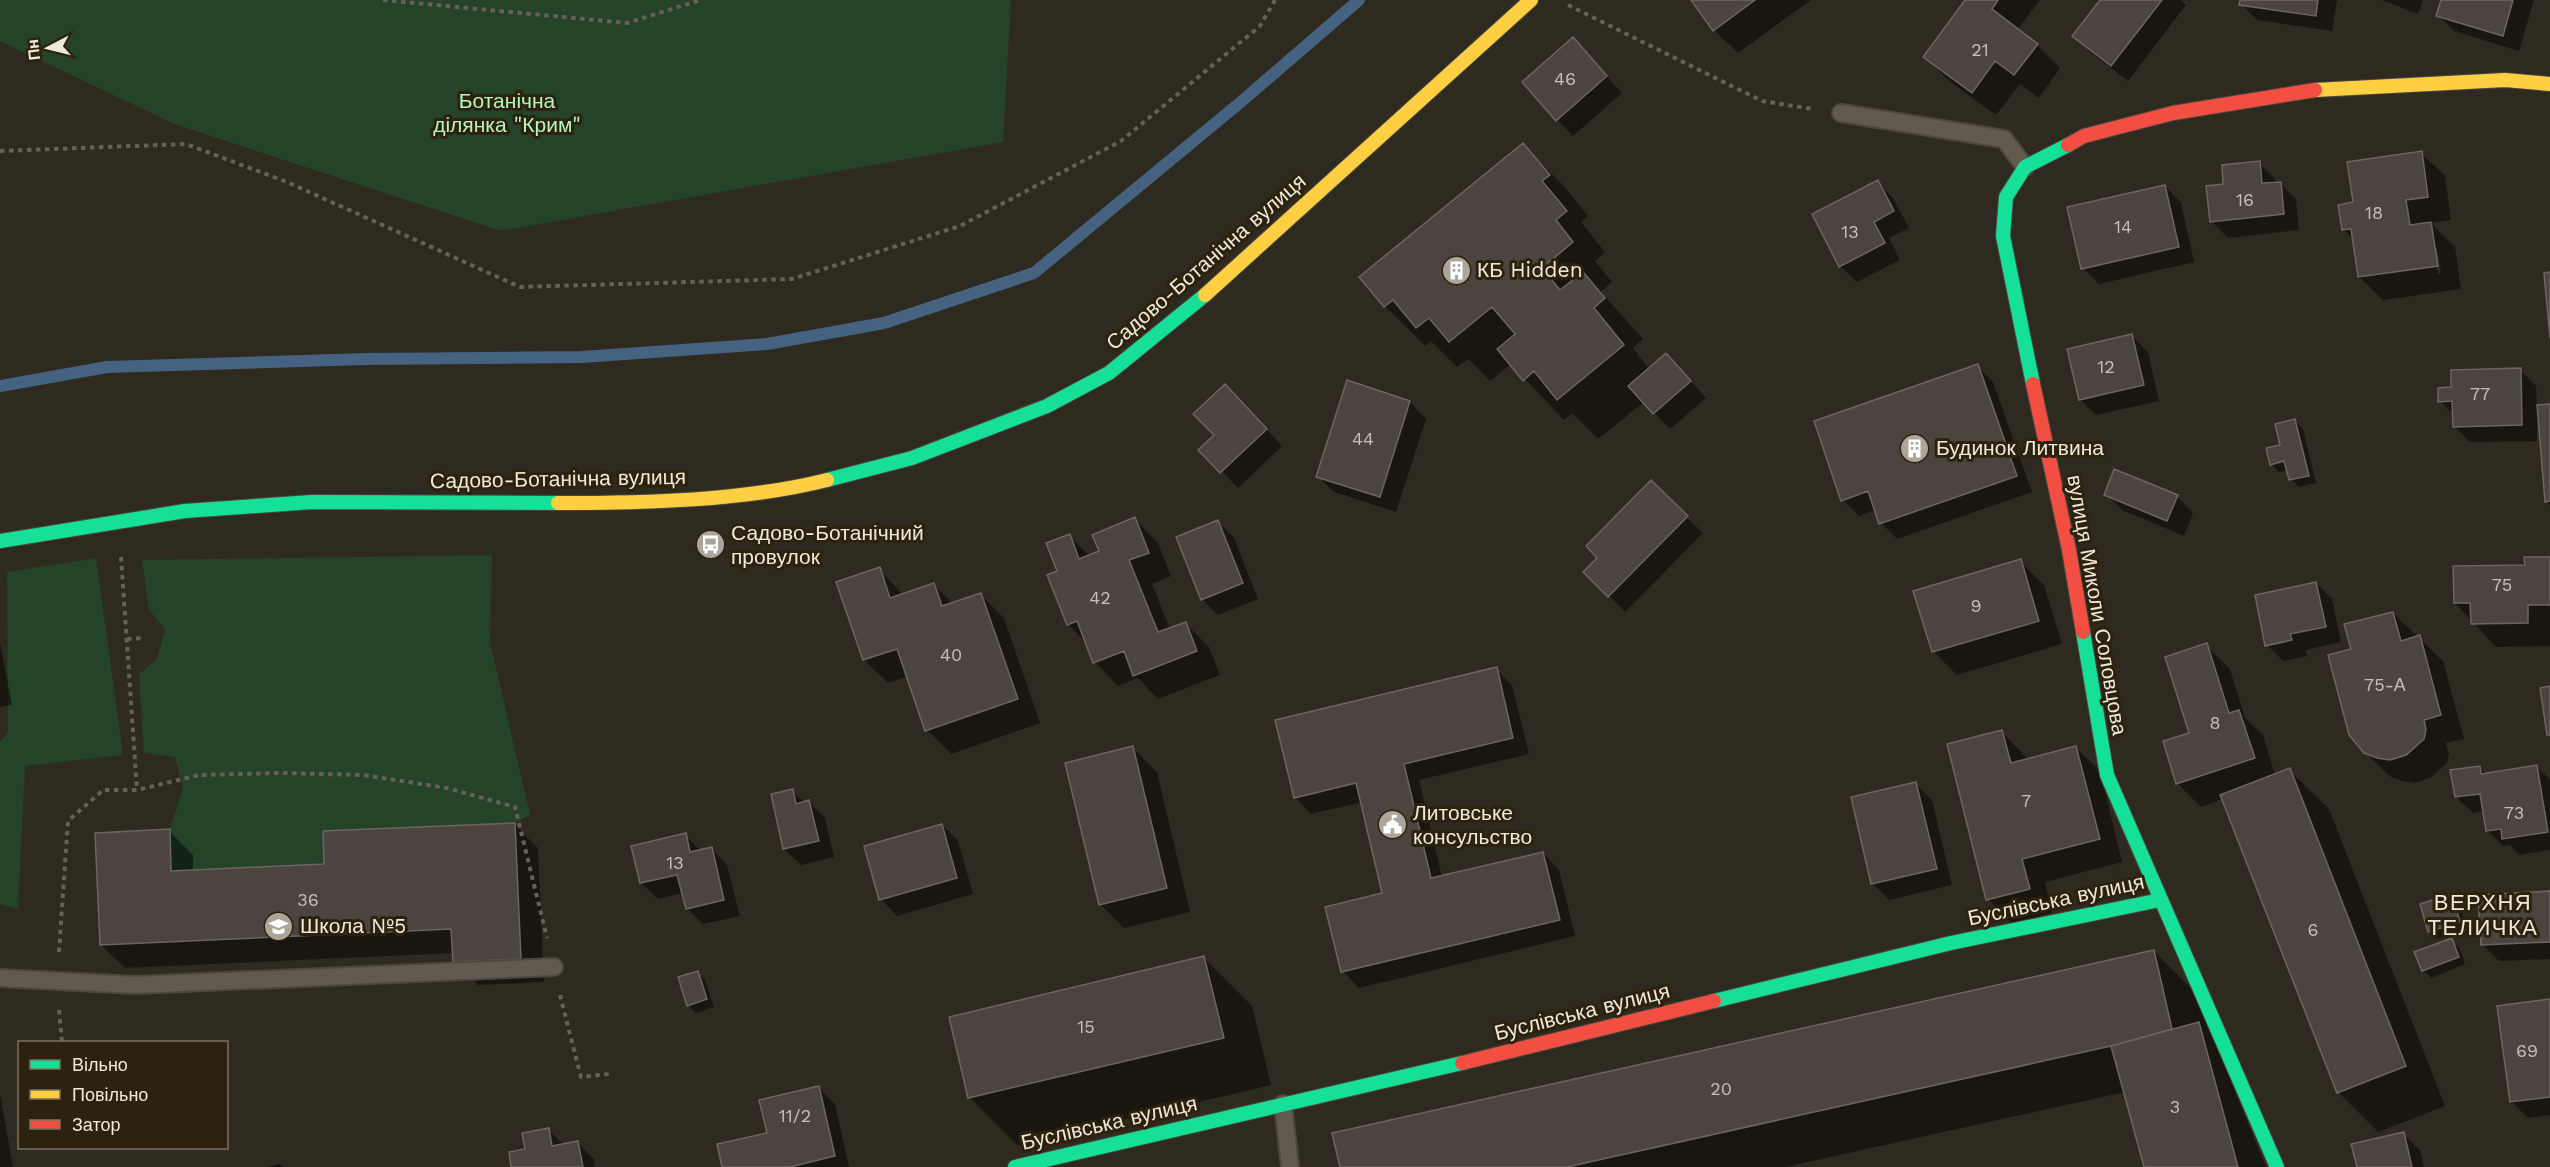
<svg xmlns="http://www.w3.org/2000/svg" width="2550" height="1167" viewBox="0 0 2550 1167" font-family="'Work Sans',sans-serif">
	<rect width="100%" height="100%" fill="#2f2a1f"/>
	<path fill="#244329" d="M 0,0 L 1011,0 L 1003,142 L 501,231 L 174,124 L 0,41 Z
		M 492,555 L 490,642 L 530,815 L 515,823 L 323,831 L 324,864 L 171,871 L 170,829 L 183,788 L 175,757 L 144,753 L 139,674 L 157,659 L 165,629 L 149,610 L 142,560 Z
		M 96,558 L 123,755 L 25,766 L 18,909 L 0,904 L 0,742 L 8,732 L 7,572 Z"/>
	<path fill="#0007" fill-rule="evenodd" d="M 1693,0 L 1811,0 L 1738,53 L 1714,30 Z
		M 1967,0 L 2040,0 L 2017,30 L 2037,45 L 2060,68 L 2039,98 L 2020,84 L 1996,115 L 1948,80 L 1925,56 Z
		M 2102,0 L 2181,0 L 2186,5 L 2128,81 L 2090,52 L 2074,36 Z
		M 2241,0 L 2337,0 L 2332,31 L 2257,20 L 2241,4 Z
		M 2382,0 L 2423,0 L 2418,14 Z
		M 2442,0 L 2534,0 L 2519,51 L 2454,31 L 2438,15 Z
		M 1573,39 L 1622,93 L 1573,136 L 1557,120 Z
		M 1523,145 L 1563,185 L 1588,216 L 1581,222 L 1605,252 L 1595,261 L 1612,282 L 1601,292 L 1643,339 L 1633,348 L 1649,369 L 1682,371 L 1706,398 L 1670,429 L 1644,402 L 1598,439 L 1572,413 L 1564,420 L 1511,364 L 1490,381 L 1468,359 L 1457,367 L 1431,341 L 1425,346 L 1385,306 Z
		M 2421,153 L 2445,176 L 2451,220 L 2430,223 L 2455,247 L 2461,289 L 2383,300 L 2359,277 L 2354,240 L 2343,229 L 2355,203 ZM 2434,248 L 2437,248 L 2441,273 L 2438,274 Z
		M 2259,163 L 2275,179 L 2276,184 L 2280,183 L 2296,199 L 2299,230 L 2228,238 L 2212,222 L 2225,186 Z
		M 1877,182 L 1893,198 L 1909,228 L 1889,238 L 1900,260 L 1857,282 L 1840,266 Z
		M 2165,186 L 2181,203 L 2194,262 L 2099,284 L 2083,268 Z
		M 2132,336 L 2148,352 L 2159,401 L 2096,415 L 2080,399 Z
		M 1977,366 L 1993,382 L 2032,492 L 1897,539 L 1881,523 L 1876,510 L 1859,516 L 1843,500 Z
		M 2520,370 L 2536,386 L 2537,406 L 2550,405 L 2550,505 L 2546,501 L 2540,423 L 2537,423 L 2537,441 L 2470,442 L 2454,426 L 2454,415 L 2440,401 L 2452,389 Z
		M 1348,382 L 1410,402 L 1426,419 L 1396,512 L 1334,492 L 1318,476 Z
		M 1241,402 L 1282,446 L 1238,488 L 1201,450 L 1216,435 Z
		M 2295,421 L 2303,429 L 2316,483 L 2299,487 L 2291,479 L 2288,470 L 2279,472 L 2271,464 Z
		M 1651,482 L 1703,533 L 1625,612 L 1585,572 L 1599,558 Z
		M 2106,494 L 2177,496 L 2193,513 L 2184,536 L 2122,510 Z
		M 1135,519 L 1158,543 L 1171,576 L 1152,584 L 1170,629 L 1185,623 L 1209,647 L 1220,675 L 1158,699 L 1138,678 L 1118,686 L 1095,662 L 1087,644 L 1068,624 L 1059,572 L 1069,536 L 1090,556 L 1101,552 Z
		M 1218,522 L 1234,538 L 1258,599 L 1218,615 L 1202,599 Z
		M 2550,558 L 2550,646 L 2496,647 L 2455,603 L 2526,567 Z
		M 2020,561 L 2044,585 L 2062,644 L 1957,675 L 1933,651 Z
		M 879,569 L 903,595 L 933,584 L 953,604 L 980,594 L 1004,618 L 1040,723 L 951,754 L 927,730 L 908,676 L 888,683 L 864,660 L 838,583 Z
		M 2316,583 L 2332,599 L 2341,642 L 2306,650 L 2307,656 L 2283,661 L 2267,645 Z
		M 2393,613 L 2443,661 L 2464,739 L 2446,743 L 2449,754 L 2447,763 L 2430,778 L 2415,783 L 2402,781 L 2389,776 L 2365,752 L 2353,650 Z
		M 0,643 L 12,705 L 0,707 Z
		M 2206,645 L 2230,669 L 2245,718 L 2263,735 L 2275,775 L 2289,770 L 2329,809 L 2445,1106 L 2378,1132 L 2338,1092 L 2223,799 L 2201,807 L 2177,783 L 2191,734 Z
		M 1496,669 L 1512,685 L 1529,754 L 1419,780 L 1442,877 L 1543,853 L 1559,870 L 1575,936 L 1359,988 L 1343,971 L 1384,894 L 1362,802 L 1311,814 L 1295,797 Z
		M 2002,732 L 2025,756 L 2027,760 L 2076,748 L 2100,771 L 2122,862 L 2045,882 L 2052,913 L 2012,923 L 1988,899 Z
		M 1133,748 L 1157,772 L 1190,912 L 1124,928 L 1100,904 Z
		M 2479,767 L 2487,775 L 2537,767 L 2550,780 L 2550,850 L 2519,855 L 2510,845 L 2503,846 L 2487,830 L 2484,811 L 2473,813 L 2456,797 Z
		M 1916,784 L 1932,800 L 1952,885 L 1889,900 L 1873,884 Z
		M 792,791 L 805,803 L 809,802 L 825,818 L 834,857 L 801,865 L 784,849 Z
		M 514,824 L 538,848 L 544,982 L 478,985 L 454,961 L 454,953 L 125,968 L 101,945 L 169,831 L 193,855 L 193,871 L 326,865 Z
		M 942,825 L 958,841 L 973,894 L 897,916 L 881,899 Z
		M 685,835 L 701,851 L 711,848 L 727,865 L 740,916 L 703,924 L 687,908 L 683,893 L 658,899 L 641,883 L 633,847 Z
		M 2550,892 L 2550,959 L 2499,961 L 2483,945 Z
		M 2451,896 L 2459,903 L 2467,930 L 2437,939 L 2429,931 Z
		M 2451,940 L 2459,948 L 2465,964 L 2431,978 L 2423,970 Z
		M 2154,951 L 2194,991 L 2266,1167 L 2145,1167 L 2125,1092 L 1785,1167 L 1341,1167 Z
		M 1204,958 L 1252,1006 L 1271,1085 L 1017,1145 L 969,1097 Z
		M 697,973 L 705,980 L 714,1007 L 696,1013 L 688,1005 Z
		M 2550,1000 L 2550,1115 L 2528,1118 L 2512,1102 Z
		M 819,1088 L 835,1104 L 849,1167 L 724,1167 L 769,1134 Z
		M 0,1094 L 13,1167 L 0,1167 Z
		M 548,1130 L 564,1145 L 578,1143 L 594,1159 L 595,1167 L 513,1167 Z
		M 2403,1134 L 2420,1150 L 2424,1167 L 2358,1167 Z
		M 280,1164 L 283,1167 L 267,1167 Z"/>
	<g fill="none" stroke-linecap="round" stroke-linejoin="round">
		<path stroke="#456280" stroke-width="12" d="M 0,386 L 107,367 L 365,359 L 582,357 L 767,344 L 884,323 L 1034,273 L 1242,101 L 1359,0"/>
	</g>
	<path fill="#4c443f" stroke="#6d655f" stroke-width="1.5" d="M 1691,0 L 1755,0 L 1713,31 Z
		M 1965,0 L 1998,0 L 1992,9 L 2038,44 L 2014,75 L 1995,61 L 1972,93 L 1923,57 Z
		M 2100,0 L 2162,0 L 2111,66 L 2072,36 Z
		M 2240,0 L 2318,0 L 2316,16 L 2239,5 Z
		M 2441,0 L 2513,0 L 2503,36 L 2436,16 Z
		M 1573,37 L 1607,76 L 1556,121 L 1522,82 Z
		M 1523,143 L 1550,175 L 1542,181 L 1567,211 L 1556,220 L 1573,242 L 1542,268 L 1560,290 L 1583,272 L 1605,298 L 1594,308 L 1624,345 L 1557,400 L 1534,371 L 1523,381 L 1497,349 L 1515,334 L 1492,307 L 1449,342 L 1429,318 L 1416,328 L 1393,300 L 1384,307 L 1359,277 Z
		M 2422,151 L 2428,197 L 2406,200 L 2410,225 L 2431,222 L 2438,266 L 2358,277 L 2351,229 L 2342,230 L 2338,205 L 2353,202 L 2347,162 Z
		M 2260,161 L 2262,183 L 2281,182 L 2284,214 L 2210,222 L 2206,186 L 2223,184 L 2222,165 Z
		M 1878,180 L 1894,211 L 1874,222 L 1885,243 L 1839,267 L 1812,214 Z
		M 2165,185 L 2179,247 L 2081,269 L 2067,207 Z
		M 2550,272 L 2550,338 L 2544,273 Z
		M 2132,334 L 2144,385 L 2079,400 L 2067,349 Z
		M 1666,353 L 1691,381 L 1653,414 L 1628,386 Z
		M 1978,364 L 2017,476 L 1879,524 L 1868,491 L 1841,501 L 1814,421 Z
		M 2521,368 L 2522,425 L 2453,427 L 2452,401 L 2438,402 L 2438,388 L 2451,387 L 2451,370 Z
		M 1347,380 L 1410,401 L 1380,497 L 1316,477 Z
		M 1225,384 L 1267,429 L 1220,473 L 1198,450 L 1214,435 L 1193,414 Z
		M 2550,404 L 2550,501 L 2545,502 L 2537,405 Z
		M 2295,419 L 2309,476 L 2289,480 L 2284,461 L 2270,465 L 2266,448 L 2280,445 L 2275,424 Z
		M 2114,469 L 2178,495 L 2167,521 L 2104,495 Z
		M 1651,480 L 1688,516 L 1608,597 L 1583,572 L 1597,558 L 1586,546 Z
		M 1135,517 L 1149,553 L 1129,560 L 1158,632 L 1186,622 L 1197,651 L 1133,676 L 1124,651 L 1093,663 L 1077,621 L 1067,625 L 1047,575 L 1057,571 L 1046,543 L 1070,534 L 1079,559 L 1099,551 L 1092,535 Z
		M 1218,520 L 1243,583 L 1201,600 L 1176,537 Z
		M 2524,557 L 2550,557 L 2550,605 L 2528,605 L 2528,623 L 2471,624 L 2470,603 L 2454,603 L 2453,566 L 2525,565 Z
		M 2021,559 L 2039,621 L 1932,652 L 1913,591 Z
		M 880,567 L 890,598 L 934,583 L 942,606 L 981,593 L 1018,699 L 925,731 L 897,649 L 863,660 L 836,582 Z
		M 2316,582 L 2326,627 L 2290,634 L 2292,640 L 2265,646 L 2255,595 Z
		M 2393,612 L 2401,641 L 2420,635 L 2441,715 L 2424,720 L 2426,729 L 2424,739 L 2406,755 L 2390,760 L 2377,758 L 2364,753 L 2349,735 L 2328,655 L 2351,649 L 2344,624 Z
		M 2207,643 L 2229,713 L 2239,710 L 2255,758 L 2176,784 L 2163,741 L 2189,733 L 2165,657 Z
		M 1497,667 L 1513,738 L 1404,764 L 1431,878 L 1543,852 L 1560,920 L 1341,972 L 1325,907 L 1382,893 L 1356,783 L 1294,798 L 1275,720 Z
		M 2550,686 L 2550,735 L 2547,735 L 2540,688 Z
		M 2002,730 L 2011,763 L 2076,746 L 2100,839 L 2022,859 L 2030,889 L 1986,900 L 1947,744 Z
		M 1133,746 L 1167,888 L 1099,905 L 1065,763 Z
		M 2537,765 L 2548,832 L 2502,839 L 2501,829 L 2486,831 L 2480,794 L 2455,797 L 2450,770 L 2480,766 L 2481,774 Z
		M 2290,768 L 2406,1066 L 2337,1093 L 2220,795 Z
		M 1916,782 L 1937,869 L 1871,884 L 1851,797 Z
		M 793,789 L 796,804 L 809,800 L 819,841 L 783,849 L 771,794 Z
		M 515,823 L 521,959 L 453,962 L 451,929 L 100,945 L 95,833 L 170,829 L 171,871 L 324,864 L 323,831 Z
		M 942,824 L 957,878 L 879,900 L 864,846 Z
		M 686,833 L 690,852 L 712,847 L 724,900 L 686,909 L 677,875 L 640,883 L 631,846 Z
		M 2550,891 L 2550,942 L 2481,945 L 2478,895 Z
		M 2452,894 L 2460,922 L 2428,932 L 2420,904 Z
		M 2452,938 L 2459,957 L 2422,971 L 2414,952 Z
		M 2154,950 L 2172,1029 L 2111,1046 L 1567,1167 L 1340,1167 L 1332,1133 Z
		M 1204,956 L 1224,1038 L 968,1098 L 949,1017 Z
		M 698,971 L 707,999 L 687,1006 L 678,977 Z
		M 2550,999 L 2550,1097 L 2510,1102 L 2497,1006 Z
		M 2199,1022 L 2238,1167 L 2144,1167 L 2111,1046 Z
		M 819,1086 L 835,1156 L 790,1167 L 722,1167 L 717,1144 L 767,1133 L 759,1100 Z
		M 549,1128 L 552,1146 L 578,1141 L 583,1167 L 511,1167 L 509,1152 L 525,1149 L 522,1133 Z
		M 2404,1132 L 2412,1167 L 2357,1167 L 2351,1144 Z"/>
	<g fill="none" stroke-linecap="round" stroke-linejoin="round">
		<defs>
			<path id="lane" d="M 1841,113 L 2004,139 L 2025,167
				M 0,978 L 136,985 L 554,967
				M 1283,1104 L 1290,1167"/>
			<path id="fast" d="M 2033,384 L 2003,236 L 2006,197 L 2025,167 L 2068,145
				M 827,480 L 912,458 L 1047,406 L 1109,373 L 1205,295
				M 0,541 L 185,511 L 312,502 L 558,503
				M 2083,632 L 2107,775 L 2277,1167
				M 1714,1001 L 1951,943 L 2160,900
				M 1015,1167 L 1462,1063"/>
			<path id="slow" d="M 2315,90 L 2505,80 L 2550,84
				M 1205,295 L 1531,0
				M 558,503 C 644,503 744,501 827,480"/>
			<path id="jam" d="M 2068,145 L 2084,136 L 2173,113 L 2315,90
				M 2033,384 L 2069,550 L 2083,632
				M 1462,1063 L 1714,1001"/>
		</defs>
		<use href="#lane" stroke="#4c483f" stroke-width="20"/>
		<use href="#fast" stroke="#4c483f" stroke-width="16"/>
		<use href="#slow" stroke="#4c483f" stroke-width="16"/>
		<use href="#jam" stroke="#4c483f" stroke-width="16"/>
		<path stroke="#666057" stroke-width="4" stroke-dasharray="4.5 4.5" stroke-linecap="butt" d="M 383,0 L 627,23 L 701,0
			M 1568,5 L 1762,101 L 1813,109
			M 0,151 L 186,144 L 287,182 L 520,287 L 792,279 L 960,226 L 1121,141 L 1260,26 L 1275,0
			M 121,557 L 137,790
			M 127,639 L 143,638
			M 59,952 L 68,821 L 103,790 L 137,790 L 199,775 L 283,773 L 363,775 L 447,788 L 515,807 L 547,938
			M 560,995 L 581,1077 L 610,1074
			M 59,1010 L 62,1042"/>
		<use href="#lane" stroke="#625a4f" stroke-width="16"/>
		<use href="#fast" stroke="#16e098" stroke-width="14"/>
		<use href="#slow" stroke="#ffcf43" stroke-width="14"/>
		<use href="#jam" stroke="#f24e42" stroke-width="14"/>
	</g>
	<defs>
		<symbol id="building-disc" viewBox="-11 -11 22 22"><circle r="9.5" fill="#aca69a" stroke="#2c220e"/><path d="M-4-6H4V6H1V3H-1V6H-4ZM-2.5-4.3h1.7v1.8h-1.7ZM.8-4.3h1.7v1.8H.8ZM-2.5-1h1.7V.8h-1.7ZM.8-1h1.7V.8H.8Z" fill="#fff"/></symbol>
		<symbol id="bus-disc" viewBox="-11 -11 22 22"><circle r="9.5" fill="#aca69a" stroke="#2c220e"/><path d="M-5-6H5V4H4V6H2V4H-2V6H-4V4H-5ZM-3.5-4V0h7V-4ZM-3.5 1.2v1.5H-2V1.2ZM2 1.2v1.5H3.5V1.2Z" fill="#fff"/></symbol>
		<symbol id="civic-disc" viewBox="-11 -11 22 22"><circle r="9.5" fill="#aca69a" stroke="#2c220e"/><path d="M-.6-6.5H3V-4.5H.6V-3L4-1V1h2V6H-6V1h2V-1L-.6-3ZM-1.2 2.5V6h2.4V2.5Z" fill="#fff"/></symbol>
		<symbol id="school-disc" viewBox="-11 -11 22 22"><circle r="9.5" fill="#aca69a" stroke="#2c220e"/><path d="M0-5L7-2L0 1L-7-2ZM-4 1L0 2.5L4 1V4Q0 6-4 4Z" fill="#fff"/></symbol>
	</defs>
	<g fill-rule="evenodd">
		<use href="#building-disc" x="1440" y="254" width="33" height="33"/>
		<use href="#building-disc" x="1898" y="432" width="33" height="33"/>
		<use href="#bus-disc" x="694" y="528" width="33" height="33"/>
		<use href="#civic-disc" x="1376" y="808" width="33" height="33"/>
		<use href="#school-disc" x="262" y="910" width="33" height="33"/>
	</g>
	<g text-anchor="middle" stroke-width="6" stroke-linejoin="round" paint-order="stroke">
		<g font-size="18" fill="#c6c0b5">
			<text x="1980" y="56">21</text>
			<text x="1565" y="85">46</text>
			<text x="2245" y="206">16</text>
			<text x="2374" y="219">18</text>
			<text x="2123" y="233">14</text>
			<text x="1850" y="238">13</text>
			<text x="2106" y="373">12</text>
			<text x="2480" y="400">77</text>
			<text x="1363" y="445">44</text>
			<text x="2502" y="591">75</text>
			<text x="1100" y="604">42</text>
			<text x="1976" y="612">9</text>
			<text x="951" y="661">40</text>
			<text x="2385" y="691">75-А</text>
			<text x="2215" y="729">8</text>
			<text x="2026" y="807">7</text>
			<text x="2514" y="819">73</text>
			<text x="675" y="869">13</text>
			<text x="308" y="906">36</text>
			<text x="2313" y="936">6</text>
			<text x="1086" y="1033">15</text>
			<text x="2527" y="1057">69</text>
			<text x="1721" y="1095">20</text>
			<text x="2175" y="1113">3</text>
			<text x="795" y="1122">11/2</text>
		</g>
		<g font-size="21" fill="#b3f5c0" stroke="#2c220e">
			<text x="507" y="108">Ботанічна<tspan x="507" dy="24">ділянка "Крим"</tspan></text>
		</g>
		<g font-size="21" fill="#efe9dc" stroke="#2c220e">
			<text transform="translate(1206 262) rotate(-41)" y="7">Садово-Ботанічна вулиця</text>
			<text transform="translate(558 479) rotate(-1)" y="7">Садово-Ботанічна вулиця</text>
			<text transform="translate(2097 605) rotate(80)" y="7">вулиця Миколи Соловцова</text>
			<text transform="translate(2056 900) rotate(-12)" y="7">Буслівська вулиця</text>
			<text transform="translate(1582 1012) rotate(-14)" y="7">Буслівська вулиця</text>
			<text transform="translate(1109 1123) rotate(-13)" y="7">Буслівська вулиця</text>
		</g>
		<g font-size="21" fill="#efe9dc" stroke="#2c220e" text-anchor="start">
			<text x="1477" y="277">КБ Hidden</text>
			<text x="1936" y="455">Будинок Литвина</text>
			<text x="731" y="540">Садово-Ботанічний<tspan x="731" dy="24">провулок</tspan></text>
			<text x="1413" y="820">Литовське<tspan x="1413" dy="24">консульство</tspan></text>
			<text x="300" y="933">Школа №5</text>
		</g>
		<g font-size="22" letter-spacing="1.5" fill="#efe9dc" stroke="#2c220e">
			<text x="2483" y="910">ВЕРХНЯ<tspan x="2483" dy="25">ТЕЛИЧКА</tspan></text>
		</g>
	</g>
	<rect x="18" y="1041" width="210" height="108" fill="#2c220e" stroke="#7a7260" stroke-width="1.5"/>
	<rect x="30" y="1060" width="30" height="9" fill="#16e098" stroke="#7a7260" stroke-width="1.5"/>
	<text x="72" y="1071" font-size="18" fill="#efe9dc">Вільно</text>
	<rect x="30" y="1090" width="30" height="9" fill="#ffcf43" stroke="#7a7260" stroke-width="1.5"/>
	<text x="72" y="1101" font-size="18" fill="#efe9dc">Повільно</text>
	<rect x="30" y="1120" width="30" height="9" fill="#f24e42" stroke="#7a7260" stroke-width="1.5"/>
	<text x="72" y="1131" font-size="18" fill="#efe9dc">Затор</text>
	<g transform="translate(48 48) rotate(263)" stroke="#2c220e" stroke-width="4.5" paint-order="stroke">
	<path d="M0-4.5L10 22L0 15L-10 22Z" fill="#efe9dc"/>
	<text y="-9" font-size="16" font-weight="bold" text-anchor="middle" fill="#efe9dc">Пн</text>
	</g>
</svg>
